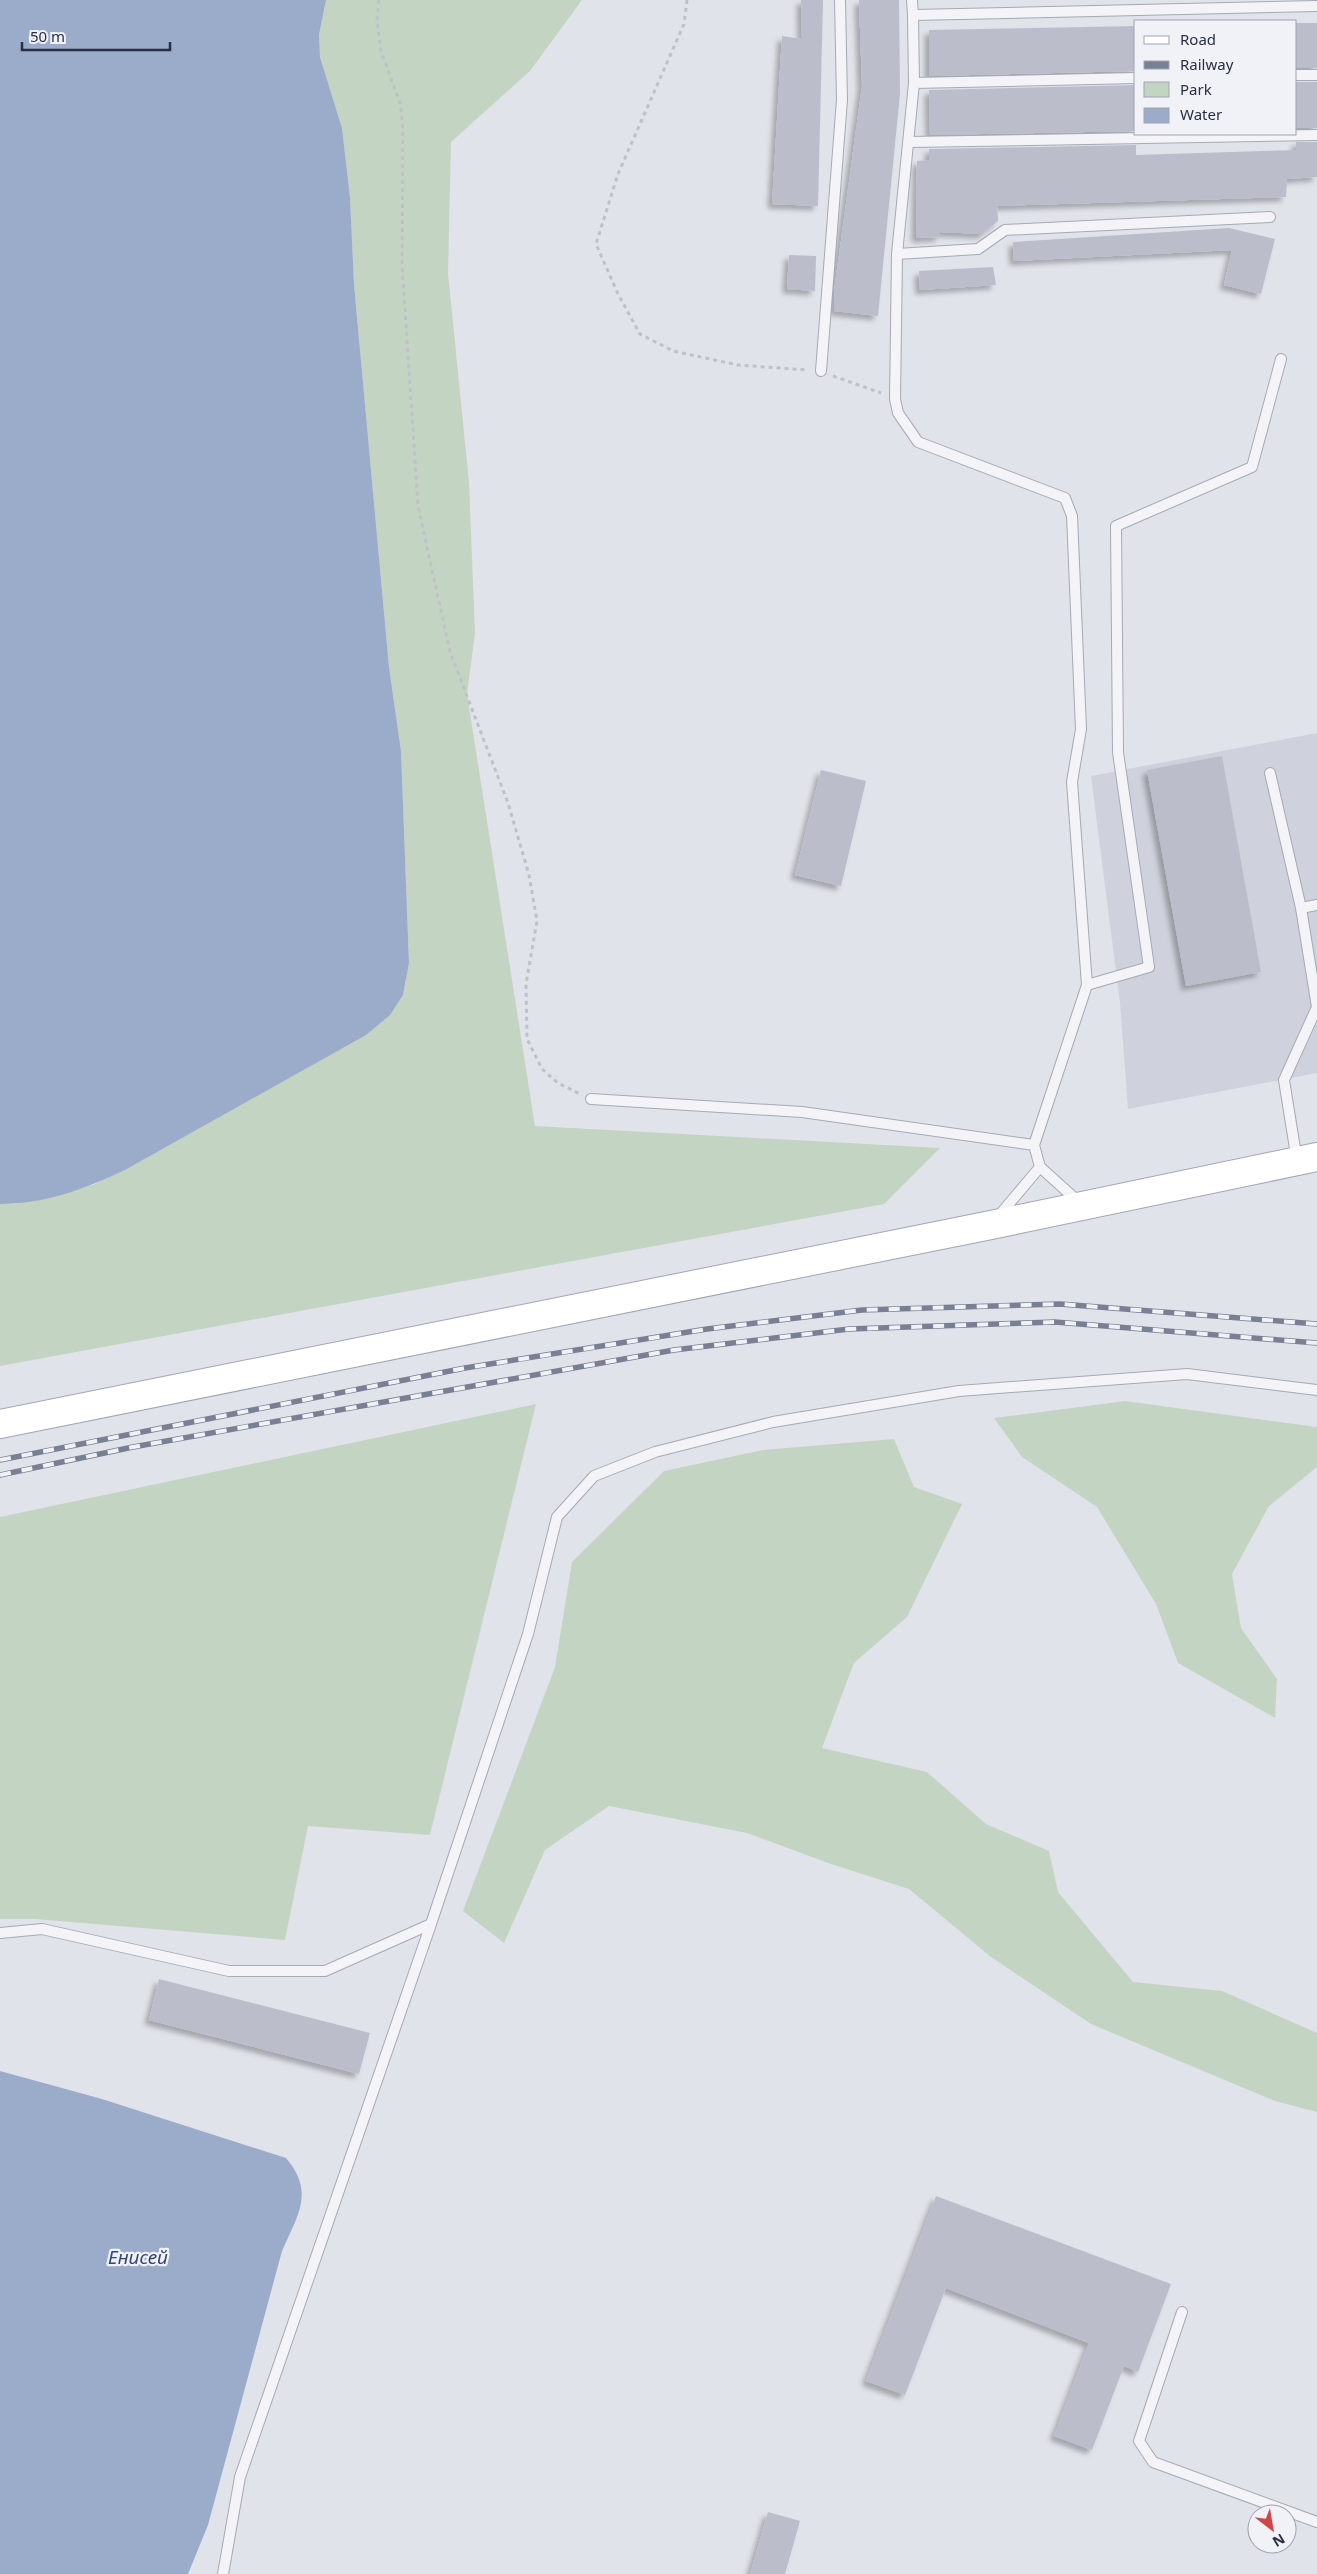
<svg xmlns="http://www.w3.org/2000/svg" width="1317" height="2574" viewBox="0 0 1317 2574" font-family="'Noto Sans',sans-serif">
	<defs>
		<filter id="shadow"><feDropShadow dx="-4.5" dy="4.5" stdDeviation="2.5" flood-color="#0004"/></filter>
	</defs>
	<rect width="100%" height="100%" fill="#e1e3ea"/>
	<path fill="#cfd2dc" d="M 1317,733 L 1317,1073 L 1128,1109 L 1120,1003 L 1091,776 Z"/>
	<path fill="#c4d4c2" d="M 326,0 L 582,0 L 530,71 L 451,142 L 448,273 L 469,482 L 475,633 L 467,694 L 535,1126 L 940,1148 L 884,1204 L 0,1366 L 0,1204 L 15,1204 L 93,1185 L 125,1170 L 306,1067 L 403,995 L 409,963 L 401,751 L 389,667 L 354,284 L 350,197 L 342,128 L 320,57 L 319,35 Z
		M 1125,1401 L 1317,1427 L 1317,1467 L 1269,1506 L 1232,1574 L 1241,1628 L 1277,1679 L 1275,1718 L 1178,1663 L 1156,1604 L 1097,1507 L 1022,1457 L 994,1418 Z
		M 536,1404 L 430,1835 L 308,1826 L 285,1940 L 35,1919 L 0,1919 L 0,1517 Z
		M 894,1439 L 914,1487 L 962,1504 L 907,1617 L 854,1663 L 822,1748 L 927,1772 L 986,1824 L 1049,1851 L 1058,1892 L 1133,1982 L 1222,1991 L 1317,2033 L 1317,2112 L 1275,2101 L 1091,2024 L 991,1957 L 909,1889 L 831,1864 L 747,1833 L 609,1806 L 545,1850 L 504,1943 L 463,1911 L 555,1667 L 572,1562 L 664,1471 L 763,1450 Z"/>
	<path fill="#9bacca" d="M 0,0 L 326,0 L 319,35 L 320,57 L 342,128 L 350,197 L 354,284 L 389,667 L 401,751 L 409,963 L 403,995 L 390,1015 L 366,1035 L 125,1170 C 85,1189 45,1204 0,1204 Z
		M 0,2071 L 102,2099 L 286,2158 C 315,2192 298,2215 282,2251 L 208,2525 L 188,2574 L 0,2574 Z"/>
	<path fill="#bbbeca" filter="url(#shadow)" d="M 801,0 L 823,0 L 818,206 L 772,204 L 782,36 L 802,39 Z
		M 859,0 L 899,0 L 900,94 L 878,316 L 834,311 L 834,292 L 862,86 Z
		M 1296,23 L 1317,23 L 1317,68 L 1296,68 Z
		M 1136,26 L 1136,71 L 929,76 L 929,30 Z
		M 1296,82 L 1317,82 L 1317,128 L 1296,128 Z
		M 1136,85 L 1136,131 L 930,135 L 929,90 Z
		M 1296,142 L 1317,142 L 1317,177 L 1287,179 L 1286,197 L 997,206 L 998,221 L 982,234 L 940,232 L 940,237 L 916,238 L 917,161 L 929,160 L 929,149 L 1136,145 L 1136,155 L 1296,150 Z
		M 1229,228 L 1275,239 L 1261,294 L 1224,285 L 1232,250 L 1014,261 L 1013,242 Z
		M 789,255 L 816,256 L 815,291 L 787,289 Z
		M 993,267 L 996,285 L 920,290 L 919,271 Z
		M 1222,756 L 1261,972 L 1186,986 L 1147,770 Z
		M 821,770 L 866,781 L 841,886 L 795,875 Z
		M 159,1979 L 370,2033 L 359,2074 L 149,2020 Z
		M 936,2196 L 1171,2284 L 1138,2372 L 1124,2366 L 1092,2450 L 1054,2436 L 1089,2343 L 946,2288 L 905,2395 L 866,2381 Z
		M 768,2512 L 800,2521 L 785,2574 L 750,2574 Z"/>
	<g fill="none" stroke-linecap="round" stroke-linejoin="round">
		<defs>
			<path id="lane" d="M 912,0 L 913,15
				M 1296,75 L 1317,75
				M 914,83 L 1136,78
				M 909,142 L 1317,135
				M 897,254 L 914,83 L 913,15 L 1317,6
				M 821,371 L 842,100 L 840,0
				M 1270,773 L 1301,908 L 1317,1007 L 1284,1080 L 1297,1161
				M 1301,908 L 1317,905
				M 1087,985 L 1149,967 L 1118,752 L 1116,526 L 1252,467 L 1281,359
				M 591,1099 L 802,1112 L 1034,1145
				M 1081,1204 L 1040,1167 L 1034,1145 L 1087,985 L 1072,782 L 1081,729 L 1072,516 L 1065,498 L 918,442 L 898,413 L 895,399 L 897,254 L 978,249 L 1005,230 L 1270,217
				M 997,1218 L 1040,1167
				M 0,1933 L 42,1929 L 229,1971 L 325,1971 L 431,1924 L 528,1634 L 557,1517 L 594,1476 L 655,1452 L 773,1422 L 959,1391 L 1187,1374 L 1317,1390
				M 1182,2312 L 1139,2441 L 1153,2462 L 1317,2522
				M 223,2574 L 240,2477 L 431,1924"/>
			<path id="primary" d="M 0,1424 L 991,1225 L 1317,1157"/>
		</defs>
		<use href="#lane" stroke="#a6a9b4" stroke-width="12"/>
		<use href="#primary" stroke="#a0a6b6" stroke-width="30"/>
		<path stroke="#bfc1c9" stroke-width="3" stroke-dasharray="4 4" stroke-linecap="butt" d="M 379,0 L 377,20 L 381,51 L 400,103 L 403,129 L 402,264 L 418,506 L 450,652 L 508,803 L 529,875 L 537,921 L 526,984 L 527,1039 L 542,1069 L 558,1083 L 580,1094
			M 687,0 L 684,24 L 618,174 L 596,244 L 618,294 L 640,334 L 673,351 L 738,365 L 807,370
			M 833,376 L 881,393"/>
		<use href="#lane" stroke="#f4f4f8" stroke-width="10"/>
		<use href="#primary" stroke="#fff" stroke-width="28"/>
		<defs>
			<path id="rail" d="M 0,1460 L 465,1368 L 707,1329 L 862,1310 L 1060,1304 L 1317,1324
				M 0,1475 L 133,1447 L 674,1350 L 849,1329 L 1055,1322 L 1317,1343"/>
		</defs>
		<use href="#rail" stroke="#7a8093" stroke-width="5.5"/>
		<use href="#rail" stroke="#f0f2f7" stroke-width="4" stroke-dasharray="11" stroke-linecap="butt"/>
	</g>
	<g text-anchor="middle" stroke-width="4.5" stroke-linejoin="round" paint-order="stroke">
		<g font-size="19" font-style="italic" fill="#324776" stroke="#f0f2f7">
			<text x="138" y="2264">Енисей</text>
		</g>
	</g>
	<rect x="1134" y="20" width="162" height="115" fill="#f0f2f7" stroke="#a0a4af"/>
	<rect x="1144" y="36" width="25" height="8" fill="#ffffff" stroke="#a0a4af"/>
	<text x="1180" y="45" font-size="15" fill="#292e42">Road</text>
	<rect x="1144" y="61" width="25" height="8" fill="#7a8093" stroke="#a0a4af"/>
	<text x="1180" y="70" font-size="15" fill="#292e42">Railway</text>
	<rect x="1144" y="82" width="25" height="15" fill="#c4d4c2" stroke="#a0a4af"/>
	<text x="1180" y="95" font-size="15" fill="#292e42">Park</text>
	<rect x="1144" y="108" width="25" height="15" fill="#9bacca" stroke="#a0a4af"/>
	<text x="1180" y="120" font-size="15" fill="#292e42">Water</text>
	<g transform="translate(1272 2529) rotate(149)"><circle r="24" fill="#f0f2f7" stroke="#a0a4af"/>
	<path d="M0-4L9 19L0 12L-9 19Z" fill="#d04546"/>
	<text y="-8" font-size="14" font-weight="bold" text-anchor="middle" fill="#292e42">N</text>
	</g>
	<path d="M22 42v8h148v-8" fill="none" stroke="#292e42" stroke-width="2.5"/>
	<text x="30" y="42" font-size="15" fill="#292e42" stroke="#f0f2f7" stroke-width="4" paint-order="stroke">50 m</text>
</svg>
